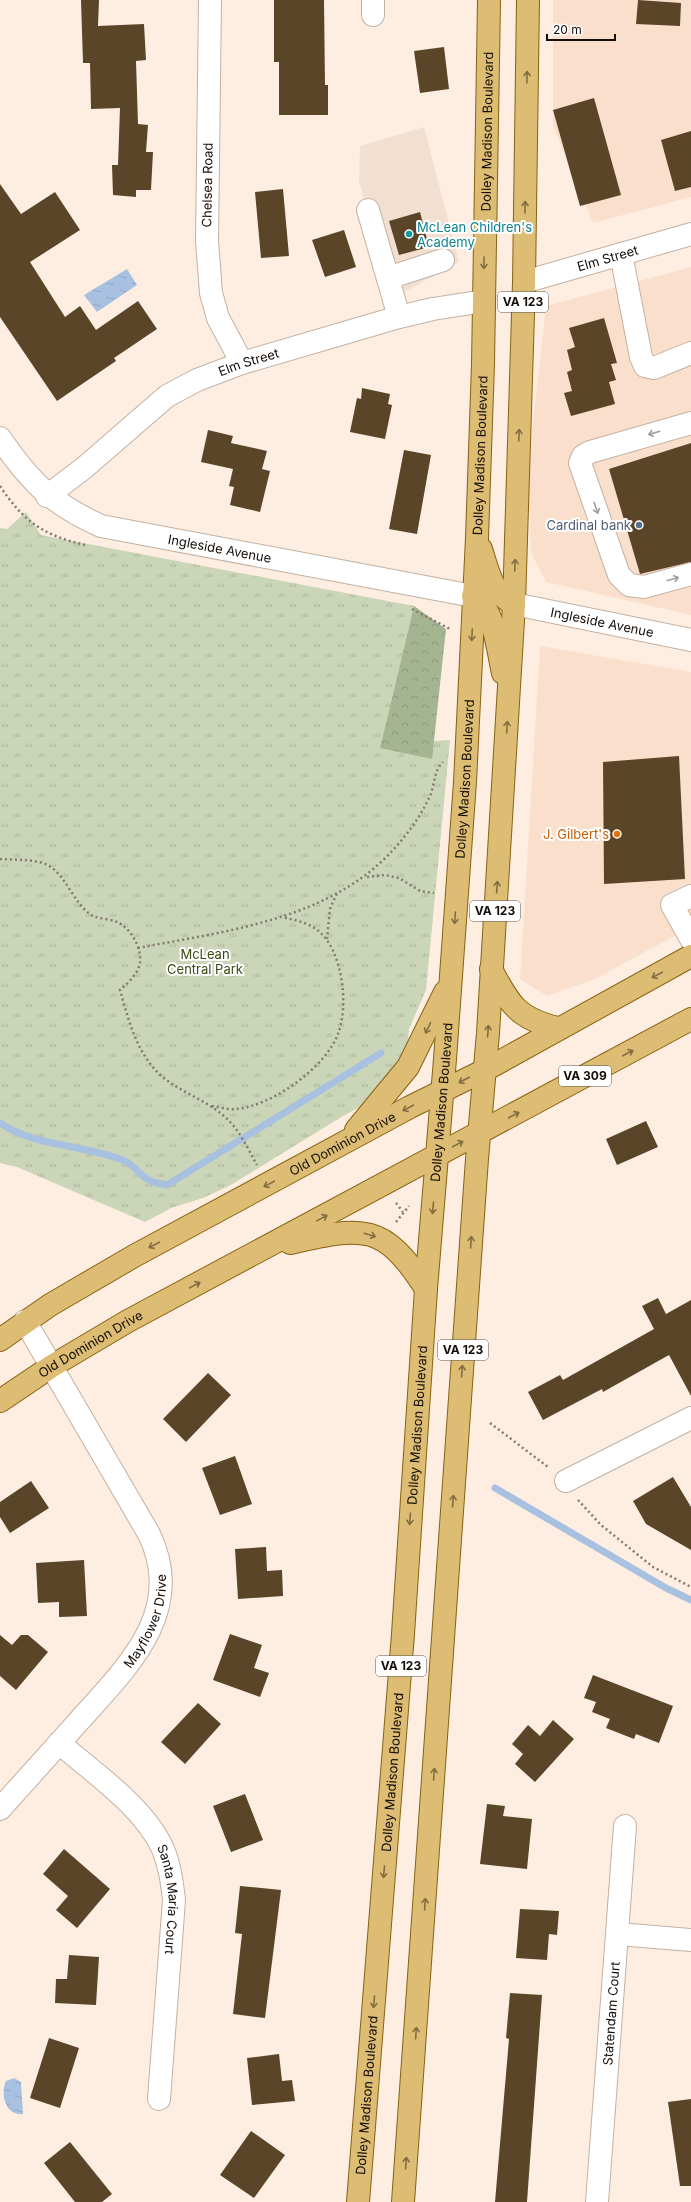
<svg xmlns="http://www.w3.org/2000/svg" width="691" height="2202" viewBox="0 0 691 2202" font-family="Inter,sans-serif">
	<defs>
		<pattern id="grass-tufts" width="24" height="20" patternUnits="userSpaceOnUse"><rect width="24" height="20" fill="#cad6b7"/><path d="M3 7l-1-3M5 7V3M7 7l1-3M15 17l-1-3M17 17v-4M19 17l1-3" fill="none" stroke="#adb69c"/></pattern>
		<pattern id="forest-crowns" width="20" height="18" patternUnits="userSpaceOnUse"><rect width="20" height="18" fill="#a6b591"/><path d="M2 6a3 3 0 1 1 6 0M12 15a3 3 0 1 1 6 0" fill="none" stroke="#8e9a7c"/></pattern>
		<pattern id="water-ripples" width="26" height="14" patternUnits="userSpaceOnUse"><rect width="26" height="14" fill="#a9c1e1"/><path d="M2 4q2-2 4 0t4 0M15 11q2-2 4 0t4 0" fill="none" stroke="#91a5c0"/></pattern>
	</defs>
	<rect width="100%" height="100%" fill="#feeee2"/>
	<path fill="#fae0cc" d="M 553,0 L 691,0 L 691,197 L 593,223 L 553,126 Z
		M 691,267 L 691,615 L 546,582 L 531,553 L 528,467 L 546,306 Z
		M 540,646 L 691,672 L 691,927 L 595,979 L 547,996 L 520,979 Z"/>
	<path fill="#f3dfd0" d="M 424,127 L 459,262 L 392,299 L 359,181 L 360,146 Z"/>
	<path fill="url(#grass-tufts)" d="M 26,512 L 41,535 L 414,606 L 381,744 L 450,740 L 426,990 L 409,1029 L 407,1054 L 390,1091 L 343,1116 L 229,1186 L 203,1198 L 171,1208 L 145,1222 L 17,1167 L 0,1163 L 0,528 L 7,529 Z"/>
	<path fill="url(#forest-crowns)" d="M 414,606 L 446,629 L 432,759 L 380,748 Z"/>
	<path fill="url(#water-ripples)" d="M 127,269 L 137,285 L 97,312 L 84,295 Z
		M 14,2078 L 21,2082 L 23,2114 C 5,2116 0,2093 6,2081 Z"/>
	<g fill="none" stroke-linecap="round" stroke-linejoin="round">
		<path stroke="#a9c1e1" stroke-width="7" d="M 0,1123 C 37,1148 85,1144 125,1161 C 134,1165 140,1176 149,1180 C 154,1183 161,1184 167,1185 L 381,1053
			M 495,1488 L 666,1588 L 691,1600"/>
	</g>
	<path fill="#5a4528" d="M 81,0 L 99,0 L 98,26 L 144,24 L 146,60 L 136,61 L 138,124 L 148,125 L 146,152 L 153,152 L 151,190 L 136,190 L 136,197 L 113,195 L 112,165 L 118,165 L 120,108 L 91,109 L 90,63 L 83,63 Z
		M 274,0 L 324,0 L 325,85 L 328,85 L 328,115 L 279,115 L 279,62 L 274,62 Z
		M 638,0 L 681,3 L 680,26 L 636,24 Z
		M 444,47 L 449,89 L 420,93 L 414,51 Z
		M 594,98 L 621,195 L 580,206 L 553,110 Z
		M 691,131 L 691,187 L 675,191 L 661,140 Z
		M 0,184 L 21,214 L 55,192 L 80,230 L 30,262 L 65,317 L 80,306 L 96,330 L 138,301 L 157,329 L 114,358 L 116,361 L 57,401 L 0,317 Z
		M 283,189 L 289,256 L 261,258 L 255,192 Z
		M 420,212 L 429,247 L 399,255 L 389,221 Z
		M 344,230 L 356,267 L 325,277 L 312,240 Z
		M 604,318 L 617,363 L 611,364 L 616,380 L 609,382 L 615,404 L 571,416 L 564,393 L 572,391 L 567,372 L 572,370 L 567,350 L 575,347 L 569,328 Z
		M 362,388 L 390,394 L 388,404 L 392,405 L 385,439 L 350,432 L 357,398 L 361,399 Z
		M 208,430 L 233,436 L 231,443 L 267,451 L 262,469 L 270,471 L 260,512 L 230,505 L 234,487 L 229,486 L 233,469 L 201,462 Z
		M 691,443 L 691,562 L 640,574 L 609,469 Z
		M 404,450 L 431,455 L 417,534 L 389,529 Z
		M 679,756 L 685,879 L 604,884 L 603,762 Z
		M 646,1121 L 658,1147 L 617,1165 L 606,1139 Z
		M 658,1298 L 666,1314 L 691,1300 L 691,1396 L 669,1355 L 603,1392 L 602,1389 L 543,1420 L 528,1392 L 560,1375 L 563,1380 L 654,1329 L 642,1306 Z
		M 208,1373 L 231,1395 L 186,1442 L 163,1419 Z
		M 235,1456 L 252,1504 L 220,1515 L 202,1468 Z
		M 673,1477 L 691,1507 L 691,1550 L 646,1524 L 633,1501 Z
		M 31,1481 L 49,1508 L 10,1533 L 0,1517 L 0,1502 Z
		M 266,1547 L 267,1571 L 282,1570 L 283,1596 L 238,1599 L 235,1549 Z
		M 84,1560 L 87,1616 L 59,1617 L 59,1602 L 38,1603 L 36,1563 Z
		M 230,1634 L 262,1645 L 254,1668 L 269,1673 L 260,1697 L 213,1680 Z
		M 0,1635 L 12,1645 L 21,1635 L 28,1635 L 48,1652 L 16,1690 L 0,1676 Z
		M 593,1675 L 673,1706 L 659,1743 L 636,1734 L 634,1739 L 606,1728 L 610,1719 L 592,1712 L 596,1702 L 584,1698 Z
		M 198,1703 L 221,1724 L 185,1764 L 161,1742 Z
		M 553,1720 L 574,1739 L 535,1782 L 515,1764 L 523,1754 L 512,1744 L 528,1725 L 540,1736 Z
		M 245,1794 L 263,1840 L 231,1852 L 213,1806 Z
		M 487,1804 L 505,1806 L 503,1816 L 532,1819 L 527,1869 L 480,1864 Z
		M 64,1849 L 110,1889 L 77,1928 L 56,1910 L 68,1896 L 43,1874 Z
		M 240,1886 L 281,1890 L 265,2018 L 233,2014 L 242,1934 L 235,1933 Z
		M 520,1909 L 559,1911 L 557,1935 L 549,1934 L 547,1960 L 516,1958 Z
		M 69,1955 L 99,1957 L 96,2005 L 55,2003 L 56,1979 L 67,1979 Z
		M 510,1993 L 542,1995 L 527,2202 L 495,2202 L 509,2039 L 506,2038 Z
		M 49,2038 L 79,2048 L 60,2108 L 30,2098 Z
		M 279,2054 L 282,2081 L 292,2080 L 295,2101 L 252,2105 L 247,2058 Z
		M 691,2099 L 691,2186 L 680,2186 L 668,2102 Z
		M 251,2131 L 285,2155 L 254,2198 L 220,2175 Z
		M 70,2142 L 112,2194 L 102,2202 L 75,2202 L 44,2163 Z"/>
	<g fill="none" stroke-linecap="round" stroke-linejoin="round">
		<defs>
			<g id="minor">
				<path d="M 210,0 L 207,241 L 211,293 L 218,318 L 242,363"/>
				<path d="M 373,15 L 373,0"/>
				<path d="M 368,210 L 399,317"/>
				<path d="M 621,254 L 641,357 L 645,366 L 654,368 L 691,353"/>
				<path d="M 388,278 L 443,260"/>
				<path id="s1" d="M 524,282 L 691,234"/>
				<path d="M 691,423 L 590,452 L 583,456 L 580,463 L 619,575 L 629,585 L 644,587 L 691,574"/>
				<path id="s2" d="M 0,438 C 30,482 52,504 101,526 L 473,596"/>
				<path id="s3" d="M 47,496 L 84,468 L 167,396 L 197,380 L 242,363 L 399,317 L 433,309 L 484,301"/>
				<path id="s4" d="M 514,604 L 691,640"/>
				<path d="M 691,896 L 672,905 L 691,939"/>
				<path d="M 566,1481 L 691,1418"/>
				<path id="s5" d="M 59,1743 C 94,1773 144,1807 163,1849 C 170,1866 172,1883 174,1900 L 159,2099"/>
				<path id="s6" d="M 0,1809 C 26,1780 53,1750 79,1721 C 126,1668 187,1612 149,1534 L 25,1321"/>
				<path d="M 618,1934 L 691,1940"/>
				<path id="s7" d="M 597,2202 L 625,1826"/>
			</g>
			<g id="major">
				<path d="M 481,549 C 488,571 492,594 514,604"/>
				<path d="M 473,596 C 494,605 498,652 503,673"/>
				<path d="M 491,969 C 509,1004 518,1019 558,1028"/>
				<path d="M 356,1130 L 408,1067 L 445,992"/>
				<path d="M 290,1243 C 362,1227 383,1221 426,1289"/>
				<path id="s8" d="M 0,1340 L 50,1305 L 134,1256 L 410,1107 L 485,1070 L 691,956"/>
				<path id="s9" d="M 0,1401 L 52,1366 L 128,1321 L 691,1019"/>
				<path id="s10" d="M 358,2202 L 403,1634 L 426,1289 L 445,1059 L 465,782 L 477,538 L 483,364 L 489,0"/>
				<path d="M 403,2202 L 477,1159 L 488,1033 L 514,604 L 524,282 L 528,0"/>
			</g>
		</defs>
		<use href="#minor" stroke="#c3b1a2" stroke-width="24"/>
		<use href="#major" stroke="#886211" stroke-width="24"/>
		<path stroke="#847971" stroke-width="2.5" stroke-dasharray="2 3" stroke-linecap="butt" d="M 0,486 C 24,522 43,535 85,545
			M 412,609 L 450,629
			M 0,859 C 14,860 29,859 43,863 C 66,871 72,904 93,916 C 100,919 110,919 117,922 C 131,928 142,948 140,963 C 138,974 128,983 120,990 C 127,1015 135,1046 152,1066 C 171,1090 203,1097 225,1117 C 239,1129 248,1149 257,1165
			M 367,877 L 385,875 L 399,878 L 420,891 L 434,893
			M 327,939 L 330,909 L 337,893
			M 138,948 C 226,931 329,920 393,850 C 407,835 420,817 429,798 C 435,787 433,771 443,762
			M 212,1106 C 219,1107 228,1110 236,1109 C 272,1106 325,1068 338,1034 C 349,1006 343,948 316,929 C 306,922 294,920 282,917
			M 396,1203 L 403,1212
			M 396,1222 L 409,1206
			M 490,1423 L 548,1467
			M 578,1500 L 601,1525 L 653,1567 L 691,1587"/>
		<use href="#minor" stroke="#fff" stroke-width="22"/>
		<use href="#major" stroke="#ddbc73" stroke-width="22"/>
	</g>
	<defs><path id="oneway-shaft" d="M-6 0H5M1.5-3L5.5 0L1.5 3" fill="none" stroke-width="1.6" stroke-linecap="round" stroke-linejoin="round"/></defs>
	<g stroke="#836e43">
		<use href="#oneway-shaft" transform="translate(527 77) rotate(-89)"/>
		<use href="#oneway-shaft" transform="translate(525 207) rotate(-89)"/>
		<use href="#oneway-shaft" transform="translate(484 263) rotate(91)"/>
		<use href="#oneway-shaft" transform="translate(519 435) rotate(-88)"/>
		<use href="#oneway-shaft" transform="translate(515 565) rotate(-88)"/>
		<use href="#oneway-shaft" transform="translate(472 635) rotate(93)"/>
		<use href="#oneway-shaft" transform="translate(507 727) rotate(-87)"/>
		<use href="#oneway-shaft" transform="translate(497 887) rotate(-86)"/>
		<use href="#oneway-shaft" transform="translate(455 918) rotate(94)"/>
		<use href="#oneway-shaft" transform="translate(657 975) rotate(152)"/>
		<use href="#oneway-shaft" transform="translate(428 1028) rotate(115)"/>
		<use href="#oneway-shaft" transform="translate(488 1031) rotate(-86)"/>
		<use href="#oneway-shaft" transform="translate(628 1053) rotate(-28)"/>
		<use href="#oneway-shaft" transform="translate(464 1080) rotate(153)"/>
		<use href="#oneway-shaft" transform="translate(408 1108) rotate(152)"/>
		<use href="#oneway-shaft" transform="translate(514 1115) rotate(-28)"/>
		<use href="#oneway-shaft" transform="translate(458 1144) rotate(-28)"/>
		<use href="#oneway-shaft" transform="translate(269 1184) rotate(152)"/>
		<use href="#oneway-shaft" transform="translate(433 1208) rotate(95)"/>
		<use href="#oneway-shaft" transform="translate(322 1218) rotate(-29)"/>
		<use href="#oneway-shaft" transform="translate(370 1235) rotate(17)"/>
		<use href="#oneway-shaft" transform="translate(471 1242) rotate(-86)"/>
		<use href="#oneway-shaft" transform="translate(154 1245) rotate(152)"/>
		<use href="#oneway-shaft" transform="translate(195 1285) rotate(-28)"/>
		<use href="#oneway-shaft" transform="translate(462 1371) rotate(-86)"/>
		<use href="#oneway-shaft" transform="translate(453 1501) rotate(-86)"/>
		<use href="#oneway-shaft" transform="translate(410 1519) rotate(94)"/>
		<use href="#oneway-shaft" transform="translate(434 1774) rotate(-86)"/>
		<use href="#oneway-shaft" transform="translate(384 1872) rotate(95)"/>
		<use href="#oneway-shaft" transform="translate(425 1904) rotate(-86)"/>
		<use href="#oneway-shaft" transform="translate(374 2002) rotate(95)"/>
		<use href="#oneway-shaft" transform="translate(416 2033) rotate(-86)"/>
		<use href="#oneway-shaft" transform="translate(406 2163) rotate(-86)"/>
	</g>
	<g stroke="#a19f9d">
		<use href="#oneway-shaft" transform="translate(654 433) rotate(164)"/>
		<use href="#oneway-shaft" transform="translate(596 508) rotate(71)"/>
		<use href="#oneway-shaft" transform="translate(673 579) rotate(-15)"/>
	</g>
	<circle fill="#0f9aa8" stroke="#fff" stroke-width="1.5" cx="409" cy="234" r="4"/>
	<circle fill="#5c6f8a" stroke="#fff" stroke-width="1.5" cx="639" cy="525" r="4"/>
	<circle fill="#e8710a" stroke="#fff" stroke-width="1.5" cx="617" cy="834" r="4"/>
	<g text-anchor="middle" stroke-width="4" stroke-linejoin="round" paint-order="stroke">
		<g fill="#fff" stroke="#5a5653" stroke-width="1">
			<rect x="498" y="292" width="50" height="20" rx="3"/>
			<rect x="470" y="901" width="50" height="20" rx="3"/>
			<rect x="559" y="1066" width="52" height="20" rx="3"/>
			<rect x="438" y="1340" width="50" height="20" rx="3"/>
			<rect x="376" y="1656" width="50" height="20" rx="3"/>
		</g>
		<g font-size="12" font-weight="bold" fill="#140e09">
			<text x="523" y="306">VA 123</text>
			<text x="495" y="915">VA 123</text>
			<text x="585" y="1080">VA 309</text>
			<text x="463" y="1354">VA 123</text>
			<text x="401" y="1670">VA 123</text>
		</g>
		<g font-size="13" fill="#140e09" stroke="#fff">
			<text dy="5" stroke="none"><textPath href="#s10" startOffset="2075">Dolley Madison Boulevard</textPath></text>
			<text transform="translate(207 185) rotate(-89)" y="5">Chelsea Road</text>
			<text dy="5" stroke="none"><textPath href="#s1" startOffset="87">Elm Street</textPath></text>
			<text dy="5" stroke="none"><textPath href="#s3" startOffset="245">Elm Street</textPath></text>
			<text dy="5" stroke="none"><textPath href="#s10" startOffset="1751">Dolley Madison Boulevard</textPath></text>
			<text dy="5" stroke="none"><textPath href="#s2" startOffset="257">Ingleside Avenue</textPath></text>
			<text dy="5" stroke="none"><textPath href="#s4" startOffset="90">Ingleside Avenue</textPath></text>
			<text dy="5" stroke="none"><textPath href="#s10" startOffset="1427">Dolley Madison Boulevard</textPath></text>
			<text dy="5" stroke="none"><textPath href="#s10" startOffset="1103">Dolley Madison Boulevard</textPath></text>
			<text dy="5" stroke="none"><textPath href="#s8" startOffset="395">Old Dominion Drive</textPath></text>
			<text dy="5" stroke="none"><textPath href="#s9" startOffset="107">Old Dominion Drive</textPath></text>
			<text dy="5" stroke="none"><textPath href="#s10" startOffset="779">Dolley Madison Boulevard</textPath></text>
			<text dy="5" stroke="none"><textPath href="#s6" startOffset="241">Mayflower Drive</textPath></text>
			<text dy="5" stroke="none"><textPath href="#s10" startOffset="431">Dolley Madison Boulevard</textPath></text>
			<text dy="5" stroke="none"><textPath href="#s5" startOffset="201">Santa Maria Court</textPath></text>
			<text dy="5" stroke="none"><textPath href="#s7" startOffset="189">Statendam Court</textPath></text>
			<text dy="5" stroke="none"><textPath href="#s10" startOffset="107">Dolley Madison Boulevard</textPath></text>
		</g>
		<g font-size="13" fill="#0d838f" stroke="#fff" text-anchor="start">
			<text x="417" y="232">McLean Children's<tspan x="417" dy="15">Academy</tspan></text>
		</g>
		<g font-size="13" fill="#4e5e75" stroke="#fff" text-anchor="end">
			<text x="631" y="530">Cardinal bank</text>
		</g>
		<g font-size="13" fill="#c56008" stroke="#fff" text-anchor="end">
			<text x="609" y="839">J. Gilbert's</text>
		</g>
		<g font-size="13" fill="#384a12" stroke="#fff">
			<text x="205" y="959">McLean<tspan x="205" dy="15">Central Park</tspan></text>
		</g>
	</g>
	<path d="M547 34v6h68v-6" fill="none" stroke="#140e09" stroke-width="2"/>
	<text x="553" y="34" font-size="12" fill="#140e09" stroke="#ffffff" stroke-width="3" paint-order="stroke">20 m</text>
</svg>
